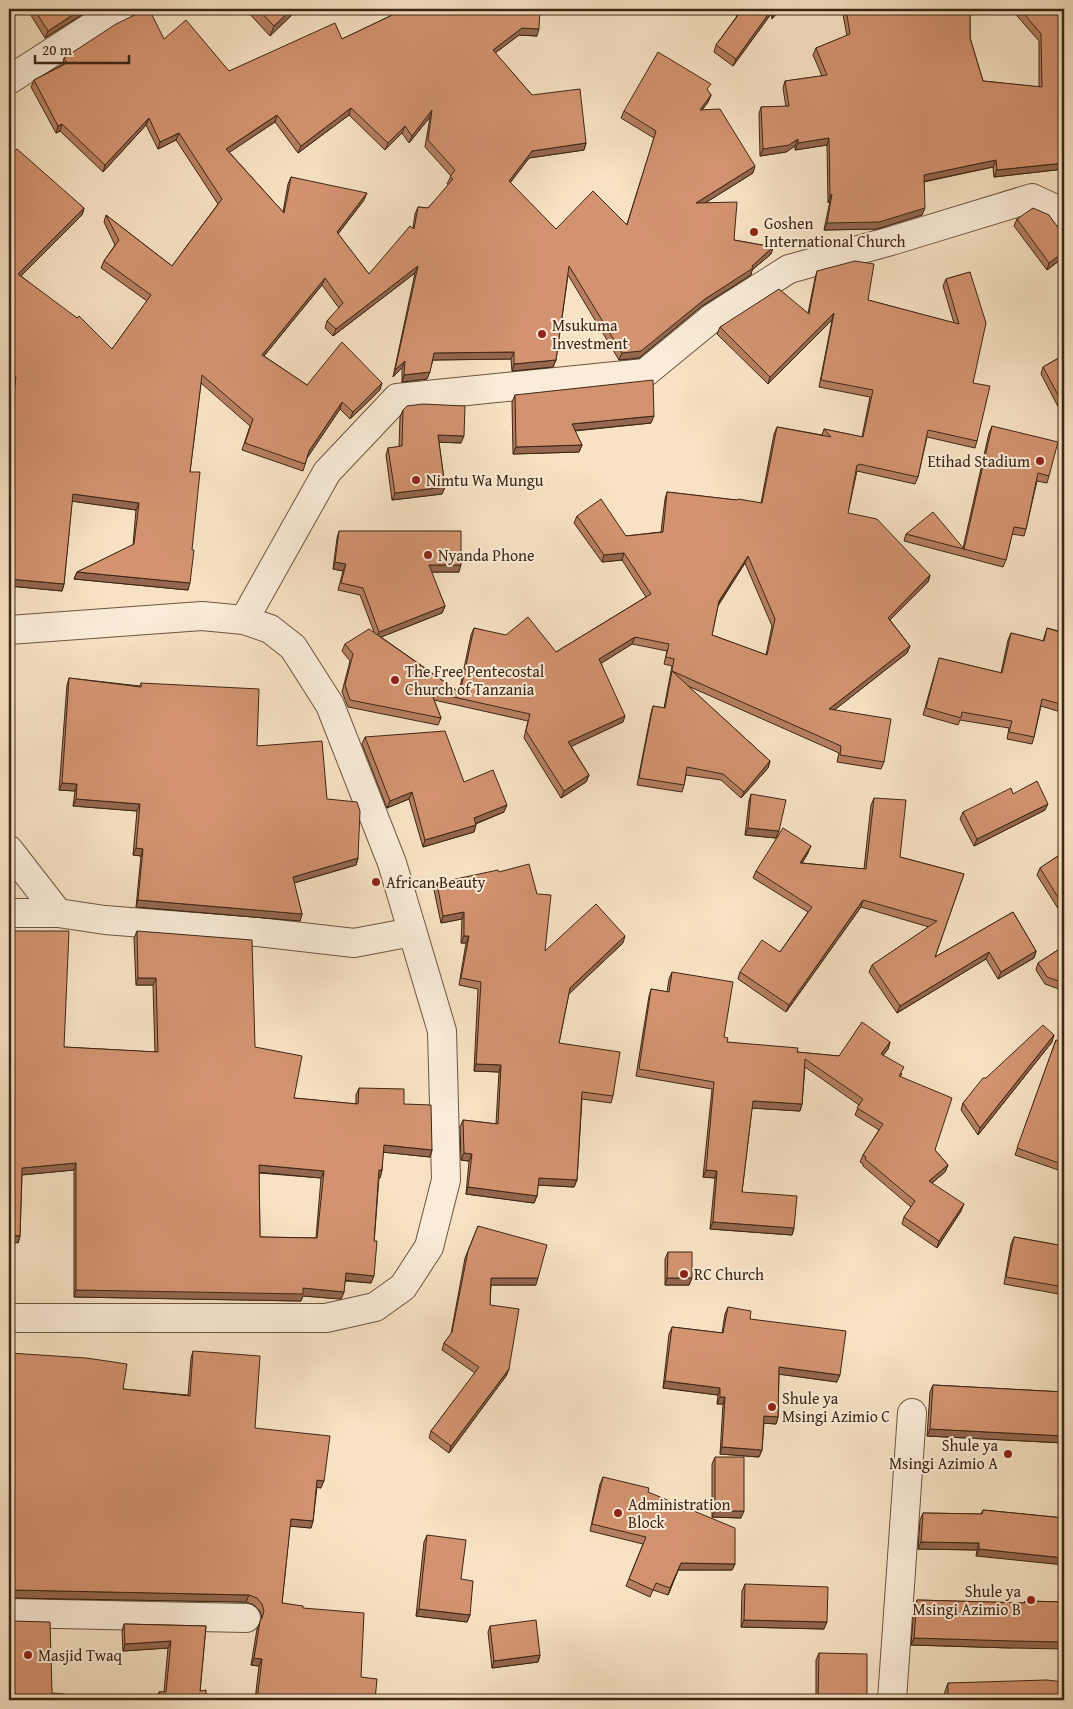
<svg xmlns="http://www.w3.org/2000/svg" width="1073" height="1709" viewBox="0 0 1073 1709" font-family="'Gentium Book Plus',serif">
	<rect width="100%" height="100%" fill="#f7e2c3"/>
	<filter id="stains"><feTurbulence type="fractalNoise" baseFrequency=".004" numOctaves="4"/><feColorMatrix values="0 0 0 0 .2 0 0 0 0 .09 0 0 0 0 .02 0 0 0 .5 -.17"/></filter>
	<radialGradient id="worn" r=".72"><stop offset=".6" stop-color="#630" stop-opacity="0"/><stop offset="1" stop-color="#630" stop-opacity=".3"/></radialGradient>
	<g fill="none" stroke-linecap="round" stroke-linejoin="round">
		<defs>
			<path id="minor" d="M 9,80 L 119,9
				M 244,620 L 327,472 L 397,398 L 645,373 L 712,318 L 789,269 L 891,241 L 1032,198 L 1064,213
				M 9,630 L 202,616 L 244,620 L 270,629 L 293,647 L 330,705 L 392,863 L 442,1031 L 446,1180 L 429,1247 L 403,1287 L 375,1307 L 326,1318 L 9,1318
				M 9,850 L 58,913 L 105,920 L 258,932 L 354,943 L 412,932
				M 9,913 L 58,913
				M 9,1613 L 246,1618
				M 892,1700 L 912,1413"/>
		</defs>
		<use href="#minor" stroke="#6c5540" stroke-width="30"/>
		<use href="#minor" stroke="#faecd8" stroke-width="28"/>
	</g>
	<path fill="#b57e60" stroke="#3d2614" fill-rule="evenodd" d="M 27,9 L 91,9 L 45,38 Z
		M 245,9 L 298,9 L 270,36 Z
		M 405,9 L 537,36 L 519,35 L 495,53 L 532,95 L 586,143 L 584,150 L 529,158 L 510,183 L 556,229 L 627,224 L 654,138 L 621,118 L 624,111 L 708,91 L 711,95 L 708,102 L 702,110 L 753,173 L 705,203 L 734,240 L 773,247 L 771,254 L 752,270 L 751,275 L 702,306 L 639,358 L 619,360 L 568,275 L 556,360 L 553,367 L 512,371 L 511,359 L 433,360 L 427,379 L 402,382 L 402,368 L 393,377 L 415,273 L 333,336 L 325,328 L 327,321 L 339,308 L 322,285 L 264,356 L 307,385 L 380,390 L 350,419 L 340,409 L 307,458 L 303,471 L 242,450 L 250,426 L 201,383 L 190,472 L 188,590 L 74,579 L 77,572 L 133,545 L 136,510 L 72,501 L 64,584 L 62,591 L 9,586 L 9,424 L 13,384 L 9,381 L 9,148 L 84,208 L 82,215 L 21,276 L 112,349 L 147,301 L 101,268 L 104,261 L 115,245 L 104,222 L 106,215 L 172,266 L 218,204 L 176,140 L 158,149 L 146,125 L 103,172 L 60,131 L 56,133 L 31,87 L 34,80 L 62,65 L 64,58 L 164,39 L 229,71 L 342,39 ZM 349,115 L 385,150 L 402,133 L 409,143 L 430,117 L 425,147 L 451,176 L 447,184 L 449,185 L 428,208 L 418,207 L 415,214 L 413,228 L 369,274 L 338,234 L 364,200 L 291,177 L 288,184 L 283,212 L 229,152 L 275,122 L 298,153 Z
		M 728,9 L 780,9 L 772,19 L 771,14 L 733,66 L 714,52 L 716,45 L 737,16 Z
		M 842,9 L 970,9 L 970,38 L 983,81 L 1039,87 L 1039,41 L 1011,9 L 1053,9 L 1064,169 L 994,177 L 993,167 L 924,182 L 922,215 L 877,229 L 824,230 L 830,201 L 828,203 L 827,145 L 795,150 L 795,146 L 786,152 L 760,156 L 759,114 L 761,107 L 786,107 L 783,88 L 785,81 L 822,76 L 813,55 L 816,48 L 847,36 Z
		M 1017,219 L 1064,236 L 1064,257 L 1047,270 L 1014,226 Z
		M 817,271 L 868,300 L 954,323 L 943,286 L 946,279 L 970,272 L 973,383 L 977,441 L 975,448 L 927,437 L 918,477 L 915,484 L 857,471 L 848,513 L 930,575 L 928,582 L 890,620 L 910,646 L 907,653 L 834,710 L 884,762 L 881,769 L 837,762 L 839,753 L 688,686 L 770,761 L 768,768 L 741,798 L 721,780 L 686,775 L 684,785 L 682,792 L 637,785 L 651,713 L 653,706 L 664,708 L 672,666 L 664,664 L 667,651 L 632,644 L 601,663 L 623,722 L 571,746 L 589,775 L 586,782 L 561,798 L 524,738 L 528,721 L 434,700 L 441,718 L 438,725 L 348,707 L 342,692 L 350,661 L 342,651 L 345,644 L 374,632 L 360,595 L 338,590 L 343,571 L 333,569 L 337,538 L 339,531 L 459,572 L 431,572 L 445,606 L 442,613 L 381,637 L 459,692 L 471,635 L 474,628 L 556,652 L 646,597 L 622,560 L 602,562 L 574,523 L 577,516 L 626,536 L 661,532 L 665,499 L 667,492 L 761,503 L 774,434 L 777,427 L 822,435 L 824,429 L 862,437 L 870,397 L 819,387 L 832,320 L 768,384 L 717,334 L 720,327 L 808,313 L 815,278 ZM 745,563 L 772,626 L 766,655 L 712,635 L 718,606 Z
		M 1064,355 L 1064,418 L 1041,374 L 1043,367 Z
		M 515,395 L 651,423 L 575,431 L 582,445 L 579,452 L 513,454 L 512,402 Z
		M 403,410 L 461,443 L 439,442 L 445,487 L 442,494 L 392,500 L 386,455 L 388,448 L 399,447 L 400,417 Z
		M 992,426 L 1049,476 L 1047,483 L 1037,481 L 1026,529 L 1024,536 L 1012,534 L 1006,560 L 1003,567 L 904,541 L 906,534 L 963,548 L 989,433 Z
		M 1064,620 L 1064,713 L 1041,706 L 1034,737 L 1032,744 L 1007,739 L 1009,728 L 960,720 L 958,725 L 923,715 L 939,658 L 1001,673 L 1008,640 L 1011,633 L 1043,641 L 1047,628 L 1062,632 Z
		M 69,678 L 140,686 L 141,683 L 257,746 L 327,799 L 358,858 L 356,865 L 294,883 L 302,914 L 300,921 L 136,907 L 141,856 L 133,855 L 137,811 L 73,806 L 75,791 L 59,790 L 67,685 Z
		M 365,737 L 464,782 L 504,812 L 476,824 L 474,832 L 423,847 L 409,799 L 387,808 L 362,744 Z
		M 751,794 L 779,831 L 776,838 L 745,835 L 749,801 Z
		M 1013,794 L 1045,810 L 974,846 L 960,819 L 963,812 Z
		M 874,798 L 900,857 L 964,874 L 935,957 L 1013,912 L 1036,951 L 1034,958 L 998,979 L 986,959 L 897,1013 L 869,972 L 872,965 L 929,927 L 861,907 L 786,1012 L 738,979 L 740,972 L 780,952 L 808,912 L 753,878 L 756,871 L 808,853 L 802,863 L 864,869 L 871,805 Z
		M 1064,852 L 1064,918 L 1037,875 L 1040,868 Z
		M 499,872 L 545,951 L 623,943 L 569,993 L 559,1043 L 613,1096 L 611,1103 L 582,1099 L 577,1180 L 574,1187 L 538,1185 L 537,1196 L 534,1203 L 466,1194 L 469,1161 L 461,1160 L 460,1127 L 463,1120 L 496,1124 L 499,1072 L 474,1071 L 478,989 L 459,985 L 466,943 L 461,943 L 462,919 L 441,923 L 434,890 L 437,883 Z
		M 9,931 L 64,1047 L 155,1052 L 153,985 L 136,985 L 134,938 L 137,931 L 255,1047 L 294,1098 L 356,1104 L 356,1095 L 359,1088 L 404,1104 L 432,1150 L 430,1157 L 383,1152 L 382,1170 L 380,1178 L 379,1178 L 371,1283 L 345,1281 L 344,1292 L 341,1299 L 303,1296 L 301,1301 L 74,1297 L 74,1170 L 22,1175 L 20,1236 L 18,1243 ZM 259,1173 L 321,1178 L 316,1238 L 260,1237 Z
		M 1064,946 L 1064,991 L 1045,984 L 1036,970 L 1038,963 Z
		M 672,972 L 727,1042 L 797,1052 L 839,1056 L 890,1042 L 888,1049 L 883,1055 L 902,1074 L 900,1077 L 935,1150 L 948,1165 L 945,1172 L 932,1183 L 961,1211 L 937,1248 L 902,1224 L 904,1217 L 911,1207 L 863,1166 L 863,1164 L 860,1162 L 863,1155 L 879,1130 L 855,1115 L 859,1105 L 805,1067 L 802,1104 L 800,1111 L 752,1108 L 742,1192 L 794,1228 L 792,1235 L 710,1229 L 715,1178 L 703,1177 L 712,1089 L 636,1076 L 649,996 L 651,989 L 667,992 L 669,979 Z
		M 1056,1040 L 1064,1043 L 1064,1172 L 1015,1155 Z
		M 1052,1042 L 978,1135 L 961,1110 L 963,1103 L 986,1078 Z
		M 478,1226 L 536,1285 L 491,1285 L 490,1305 L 509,1369 L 506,1376 L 449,1453 L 429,1438 L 431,1431 L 475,1373 L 442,1350 L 444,1343 L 451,1334 L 465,1258 Z
		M 1014,1237 L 1064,1246 L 1064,1295 L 1004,1284 L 1011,1244 Z
		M 668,1252 L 692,1278 L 689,1285 L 665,1285 L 665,1259 Z
		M 728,1307 L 750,1319 L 837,1382 L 779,1374 L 778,1417 L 776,1424 L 764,1423 L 762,1450 L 759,1457 L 720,1454 L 723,1404 L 717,1404 L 718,1395 L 663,1388 L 669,1334 L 672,1327 L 722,1333 L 725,1314 Z
		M 193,1351 L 255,1428 L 321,1488 L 317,1487 L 313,1521 L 311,1528 L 290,1526 L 282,1603 L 303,1608 L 361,1677 L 375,1700 L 255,1700 L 259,1666 L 251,1665 L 257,1629 L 262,1618 L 260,1611 L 254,1605 L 246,1602 L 9,1598 L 123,1389 L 188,1395 L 191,1358 Z
		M 933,1385 L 1064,1392 L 1064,1443 L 927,1436 L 930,1392 Z
		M 715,1457 L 741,1518 L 712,1517 L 712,1464 Z
		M 603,1477 L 648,1492 L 735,1564 L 732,1570 L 678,1570 L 668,1595 L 653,1590 L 650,1597 L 626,1586 L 643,1544 L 590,1531 L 600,1484 Z
		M 983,1510 L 1064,1518 L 976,1556 L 977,1550 L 918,1549 L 920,1520 L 923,1513 L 981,1514 Z
		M 427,1535 L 461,1579 L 470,1615 L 467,1622 L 416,1616 L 424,1542 Z
		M 745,1584 L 824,1629 L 741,1627 L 742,1591 Z
		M 917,1600 L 1025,1603 L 1025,1601 L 1064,1602 L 1011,1648 L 911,1645 L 914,1607 Z
		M 124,1624 L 206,1626 L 200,1691 L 206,1700 L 157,1700 L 159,1692 L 164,1692 L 168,1648 L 123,1651 L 122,1631 Z
		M 490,1626 L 540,1655 L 538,1662 L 492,1668 L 488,1632 Z
		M 819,1653 L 867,1700 L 816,1700 L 816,1660 Z
		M 948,1683 L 1064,1700 L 942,1700 Z"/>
	<path fill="#94674e" stroke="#3d2614" d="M 82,9 L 91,9 L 45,38 L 48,31 Z
		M 292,9 L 298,9 L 270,36 L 274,26 Z
		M 772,9 L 771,14 L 733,66 L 736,59 Z
		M 777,9 L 780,9 L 772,19 L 774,12 Z
		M 522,28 L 539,29 L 537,36 L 519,35 L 490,57 L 493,50 Z
		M 711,95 L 708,102 L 697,117 L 700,110 Z
		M 351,108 L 349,115 L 298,153 L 301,146 Z
		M 432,110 L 430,117 L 409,143 L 412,136 Z
		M 277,115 L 275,122 L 224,156 L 226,149 Z
		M 149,118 L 146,125 L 103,172 L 105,165 Z
		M 62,124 L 60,131 L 56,133 L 58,126 Z
		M 405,126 L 402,133 L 385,150 L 388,143 Z
		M 179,133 L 176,140 L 158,149 L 160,142 Z
		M 829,138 L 827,145 L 795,150 L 798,143 Z
		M 798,139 L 795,146 L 786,152 L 760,156 L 763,149 Z
		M 586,143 L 584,150 L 529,158 L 506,188 L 509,181 L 532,151 Z
		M 996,160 L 993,167 L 921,182 L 924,175 Z
		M 1064,163 L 1064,169 L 994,177 L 997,170 Z
		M 755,166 L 753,173 L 694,210 L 696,203 Z
		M 367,193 L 364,200 L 334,239 L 337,232 Z
		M 832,194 L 830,201 L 828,203 L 830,196 Z
		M 84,208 L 82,215 L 16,281 L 18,274 Z
		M 925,208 L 922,215 L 877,229 L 824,230 L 827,223 Z
		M 773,247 L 771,254 L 752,270 L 751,275 L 702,306 L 639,358 L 619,360 L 622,353 L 705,299 L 752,266 Z
		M 1064,252 L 1064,257 L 1047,270 L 1049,263 Z
		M 418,266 L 415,273 L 333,336 L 336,329 Z
		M 325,278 L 322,285 L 259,362 L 262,355 Z
		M 834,313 L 832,320 L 768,384 L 770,377 Z
		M 514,352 L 511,359 L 432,360 L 434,353 Z
		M 556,360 L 553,367 L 512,371 L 514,364 Z
		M 405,361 L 402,368 L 393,377 L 395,370 Z
		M 430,372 L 427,379 L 402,382 L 404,375 Z
		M 382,383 L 380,390 L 350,419 L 353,412 Z
		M 342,402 L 340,409 L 307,458 L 309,451 Z
		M 654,416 L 651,423 L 569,431 L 572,424 Z
		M 438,435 L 464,436 L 461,443 L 435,442 Z
		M 582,445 L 579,452 L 513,454 L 516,447 Z
		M 445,487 L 442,494 L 392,500 L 395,493 Z
		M 73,494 L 139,503 L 136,510 L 70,501 Z
		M 624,553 L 622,560 L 602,562 L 604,555 Z
		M 748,556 L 745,563 L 716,608 L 719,601 Z
		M 335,562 L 346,564 L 343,571 L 333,569 Z
		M 429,565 L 461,565 L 459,572 L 426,572 Z
		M 77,572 L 190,583 L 188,590 L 74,579 Z
		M 930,575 L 928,582 L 885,625 L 888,618 Z
		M 9,579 L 64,584 L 62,591 L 9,586 Z
		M 445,606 L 442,613 L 376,639 L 379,632 Z
		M 635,637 L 632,644 L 597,666 L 599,659 Z
		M 910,646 L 907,653 L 827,716 L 829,709 Z
		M 625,716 L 623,722 L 566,749 L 568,742 Z
		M 770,761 L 768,768 L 741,798 L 744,792 Z
		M 589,775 L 586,782 L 561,798 L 564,791 Z
		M 62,783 L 77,784 L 75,791 L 59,790 Z
		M 412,792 L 409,799 L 387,808 L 390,801 Z
		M 76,799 L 140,804 L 137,811 L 73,806 Z
		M 1048,804 L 1045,810 L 974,846 L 977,839 Z
		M 507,805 L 504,812 L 472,825 L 474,818 Z
		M 476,825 L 474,832 L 423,847 L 425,840 Z
		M 748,828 L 779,831 L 776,838 L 745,835 Z
		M 811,846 L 808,853 L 798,870 L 800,863 Z
		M 136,848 L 143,849 L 141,856 L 133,855 Z
		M 358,858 L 356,865 L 290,884 L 293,877 Z
		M 138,900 L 302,914 L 300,921 L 136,907 Z
		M 863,900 L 861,907 L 786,1012 L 789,1005 Z
		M 464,912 L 462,919 L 441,923 L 443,916 Z
		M 464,936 L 469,936 L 466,943 L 461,943 Z
		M 625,936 L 623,943 L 568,995 L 570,988 Z
		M 1036,951 L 1034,958 L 998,979 L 1001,972 Z
		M 989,952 L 986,959 L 897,1013 L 900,1006 Z
		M 138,978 L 156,978 L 153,985 L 136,985 Z
		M 1054,1035 L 1052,1042 L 978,1135 L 980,1128 Z
		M 890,1042 L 888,1049 L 879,1061 L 881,1054 Z
		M 476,1064 L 501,1065 L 499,1072 L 474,1071 Z
		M 753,1101 L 802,1104 L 800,1111 L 750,1108 Z
		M 384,1145 L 432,1150 L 430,1157 L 381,1152 Z
		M 464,1153 L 472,1154 L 469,1161 L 461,1160 Z
		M 76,1163 L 74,1170 L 19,1175 L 22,1168 Z
		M 259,1165 L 324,1171 L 321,1178 L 257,1172 Z
		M 948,1165 L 945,1172 L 926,1188 L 929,1181 Z
		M 379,1170 L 382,1170 L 380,1178 L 377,1177 Z
		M 706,1170 L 717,1171 L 715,1178 L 703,1177 Z
		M 539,1178 L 577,1180 L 574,1187 L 537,1185 Z
		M 468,1187 L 537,1196 L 534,1203 L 466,1194 Z
		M 964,1204 L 961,1211 L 937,1248 L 939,1241 Z
		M 713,1222 L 794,1228 L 792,1235 L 710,1229 Z
		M 9,1235 L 20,1236 L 18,1243 L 9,1242 Z
		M 346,1273 L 374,1276 L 371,1283 L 343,1280 Z
		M 491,1278 L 538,1278 L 536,1285 L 489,1285 Z
		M 667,1278 L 692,1278 L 689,1285 L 665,1285 Z
		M 303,1288 L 344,1292 L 341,1299 L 303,1296 L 301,1301 L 74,1297 L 76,1290 Z
		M 779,1367 L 840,1375 L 837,1382 L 777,1374 Z
		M 509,1369 L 506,1376 L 449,1453 L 451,1446 Z
		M 665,1381 L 720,1388 L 718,1395 L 663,1388 Z
		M 720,1397 L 725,1397 L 723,1404 L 717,1404 Z
		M 764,1416 L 778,1417 L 776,1424 L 762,1423 Z
		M 930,1429 L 1064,1436 L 1064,1443 L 927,1436 Z
		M 722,1447 L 762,1450 L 759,1457 L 720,1454 Z
		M 317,1480 L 324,1481 L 321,1488 L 315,1487 Z
		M 715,1511 L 744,1511 L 741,1518 L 712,1517 Z
		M 291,1519 L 313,1521 L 311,1528 L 288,1526 Z
		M 921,1542 L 979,1543 L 977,1550 L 918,1549 Z
		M 979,1549 L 1064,1558 L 1064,1565 L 976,1556 Z
		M 681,1563 L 735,1564 L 732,1570 L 678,1570 L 668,1595 Z
		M 12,1590 L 249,1595 L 246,1602 L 9,1598 L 9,1591 Z
		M 419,1609 L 470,1615 L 467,1622 L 416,1616 Z
		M 744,1620 L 827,1622 L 824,1629 L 741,1627 Z
		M 914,1638 L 1064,1642 L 1064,1649 L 1011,1648 L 911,1645 Z
		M 171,1641 L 168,1648 L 123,1651 L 125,1644 Z
		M 540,1655 L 538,1662 L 492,1668 L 494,1661 Z
		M 254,1658 L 262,1659 L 259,1666 L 251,1665 Z"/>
	<path fill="#d39370" stroke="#3d2614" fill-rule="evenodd" d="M 34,9 L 82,9 L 48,31 Z
		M 147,9 L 149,9 L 164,39 L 186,20 L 229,71 L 335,23 L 342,39 L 405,9 L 540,9 L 539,29 L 522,28 L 493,50 L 532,95 L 580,89 L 586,143 L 532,151 L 509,181 L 556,229 L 593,191 L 627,225 L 656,131 L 624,111 L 658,52 L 711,84 L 707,89 L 711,95 L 700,110 L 720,109 L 755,166 L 696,203 L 737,202 L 734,240 L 773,247 L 752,266 L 753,268 L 705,299 L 641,351 L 622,353 L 569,266 L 556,360 L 514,364 L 514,352 L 434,353 L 430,372 L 404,375 L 405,361 L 395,370 L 418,266 L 336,329 L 327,321 L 343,303 L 325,278 L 262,355 L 307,385 L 342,342 L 382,383 L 353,412 L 342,402 L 309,451 L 305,464 L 245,443 L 253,419 L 202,375 L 190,472 L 200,472 L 192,550 L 194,550 L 190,583 L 77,572 L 134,544 L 139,503 L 73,494 L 64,584 L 9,579 L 9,437 L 16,377 L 9,373 L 9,148 L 14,152 L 17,149 L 84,208 L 18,274 L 77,318 L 79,316 L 112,349 L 151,295 L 104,261 L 119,240 L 106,215 L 172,266 L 222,199 L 179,133 L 160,142 L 149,118 L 105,165 L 62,124 L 58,126 L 34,80 L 67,63 L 64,58 L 116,24 ZM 351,108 L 388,143 L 405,126 L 412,136 L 432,110 L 428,140 L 455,170 L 450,177 L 453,179 L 428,208 L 418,207 L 414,229 L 410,226 L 369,274 L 337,232 L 367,193 L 291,177 L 284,213 L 226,149 L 277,115 L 301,146 Z
		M 258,9 L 292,9 L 274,26 Z
		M 740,9 L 772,9 L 736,59 L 716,45 L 742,10 Z
		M 846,9 L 970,9 L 970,38 L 983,81 L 1042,87 L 1041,34 L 1020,9 L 1053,9 L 1064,21 L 1064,163 L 997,170 L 996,160 L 924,175 L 925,208 L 879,222 L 827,223 L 832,194 L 830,196 L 829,138 L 798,143 L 798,139 L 789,145 L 763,149 L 761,107 L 789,106 L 785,81 L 827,75 L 816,48 L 850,34 Z
		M 1033,208 L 1049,215 L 1064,236 L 1064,252 L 1049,263 L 1017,219 Z
		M 855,261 L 874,264 L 868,300 L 959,324 L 946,279 L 970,272 L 986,323 L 973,383 L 990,386 L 977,441 L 928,430 L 918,477 L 859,464 L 858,466 L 857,465 L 848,513 L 877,519 L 930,575 L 888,618 L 910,646 L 829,709 L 891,719 L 884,762 L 840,755 L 841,746 L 672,671 L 674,659 L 666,657 L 669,644 L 635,637 L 599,659 L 625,716 L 568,742 L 589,775 L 564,791 L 526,731 L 530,714 L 431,692 L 441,718 L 350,700 L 345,685 L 353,654 L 345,644 L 369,629 L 460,693 L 474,628 L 506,635 L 528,617 L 556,652 L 651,594 L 624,553 L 604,555 L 577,516 L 601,499 L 626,536 L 663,532 L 667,492 L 737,500 L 738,499 L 762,503 L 777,427 L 831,437 L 824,429 L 863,437 L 873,390 L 821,380 L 834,313 L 770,377 L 720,327 L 779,289 L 809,314 L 817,271 ZM 748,556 L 775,619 L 767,655 L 712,635 L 719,601 Z
		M 1064,355 L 1064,406 L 1043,367 Z
		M 653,380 L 654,416 L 572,424 L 582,445 L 516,447 L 515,395 Z
		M 423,404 L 465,406 L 464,436 L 438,435 L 445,487 L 395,493 L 388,448 L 402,446 L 403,410 L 407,406 Z
		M 992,426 L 1058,442 L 1049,476 L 1038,473 L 1026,529 L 1014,527 L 1006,560 L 906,534 L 933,512 L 964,549 Z
		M 339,531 L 461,531 L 461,565 L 429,565 L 445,606 L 379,632 L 363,588 L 341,583 L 346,564 L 335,562 Z
		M 1047,628 L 1063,633 L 1064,628 L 1064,705 L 1042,699 L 1034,737 L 1009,732 L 1012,721 L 962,712 L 961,718 L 926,708 L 939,658 L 1002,673 L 1011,633 L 1044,641 Z
		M 672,671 L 770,761 L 744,792 L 723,774 L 687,767 L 684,785 L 639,778 L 653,706 L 665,708 Z
		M 69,678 L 141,687 L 141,683 L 259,689 L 257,746 L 322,741 L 327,799 L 357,802 L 360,811 L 358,858 L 293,877 L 302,914 L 138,900 L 143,849 L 136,848 L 140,804 L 76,799 L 77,784 L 62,783 Z
		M 445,731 L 464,782 L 493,770 L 507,805 L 474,818 L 476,825 L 425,840 L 412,792 L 390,801 L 365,737 Z
		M 1037,781 L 1048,804 L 977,839 L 963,812 L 1011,788 L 1013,794 Z
		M 751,794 L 786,800 L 779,831 L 748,828 Z
		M 874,798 L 906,800 L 900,857 L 964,874 L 935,957 L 1013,912 L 1036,951 L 1001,972 L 989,952 L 900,1006 L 872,965 L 937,921 L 863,900 L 789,1005 L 740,972 L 762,940 L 780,952 L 812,907 L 756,871 L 783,828 L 811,846 L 800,863 L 866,869 Z
		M 1064,852 L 1064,907 L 1040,868 Z
		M 529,864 L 537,894 L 551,895 L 545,951 L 596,904 L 625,936 L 570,988 L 559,1043 L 620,1052 L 613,1096 L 582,1092 L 577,1180 L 539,1178 L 537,1196 L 468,1187 L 472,1154 L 464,1153 L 463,1120 L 498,1124 L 501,1065 L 476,1064 L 481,982 L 461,978 L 469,936 L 464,936 L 464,912 L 443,916 L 437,883 L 498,870 L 499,872 Z
		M 9,931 L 69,931 L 64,1047 L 158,1052 L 156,978 L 138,978 L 137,931 L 252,940 L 255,1047 L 302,1056 L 294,1098 L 358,1104 L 359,1088 L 404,1089 L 404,1104 L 431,1105 L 432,1150 L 384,1145 L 382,1170 L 379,1170 L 374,1241 L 377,1241 L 374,1276 L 346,1273 L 344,1292 L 303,1288 L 303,1294 L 76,1290 L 76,1163 L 22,1168 L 20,1236 L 9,1235 ZM 259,1165 L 324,1171 L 317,1238 L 260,1237 Z
		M 1064,946 L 1064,983 L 1047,977 L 1038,963 Z
		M 672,972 L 733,982 L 724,1037 L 728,1038 L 727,1042 L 798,1048 L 797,1052 L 839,1056 L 862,1022 L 890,1042 L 881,1054 L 904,1067 L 899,1076 L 952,1098 L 935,1150 L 948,1165 L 929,1181 L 964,1204 L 939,1241 L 904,1217 L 915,1201 L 865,1159 L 866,1157 L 863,1155 L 883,1124 L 857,1108 L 863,1099 L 805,1059 L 802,1104 L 753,1101 L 742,1192 L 797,1196 L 794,1228 L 713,1222 L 717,1171 L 706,1170 L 714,1082 L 639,1069 L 651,989 L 669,992 Z
		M 1043,1025 L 1054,1035 L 980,1128 L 963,1103 L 983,1078 L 986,1078 Z
		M 1056,1040 L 1064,1043 L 1064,1165 L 1017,1148 Z
		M 478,1226 L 547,1245 L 538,1278 L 491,1278 L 490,1305 L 519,1309 L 509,1369 L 451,1446 L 431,1431 L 479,1367 L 444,1343 L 452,1332 L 468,1251 Z
		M 1014,1237 L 1064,1246 L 1064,1287 L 1006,1277 Z
		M 668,1252 L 692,1252 L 692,1278 L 667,1278 Z
		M 728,1307 L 751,1311 L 750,1319 L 846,1331 L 840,1375 L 779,1367 L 778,1417 L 764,1416 L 762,1450 L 722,1447 L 725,1397 L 720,1397 L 720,1388 L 665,1381 L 672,1327 L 723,1333 Z
		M 193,1351 L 260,1356 L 255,1428 L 330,1436 L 324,1481 L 317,1480 L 313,1521 L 291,1519 L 282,1603 L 303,1606 L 303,1608 L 364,1613 L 361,1677 L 377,1679 L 375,1700 L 257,1700 L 262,1659 L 254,1658 L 260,1621 L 262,1618 L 264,1611 L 262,1604 L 257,1598 L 249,1595 L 12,1590 L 9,1591 L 9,1353 L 86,1358 L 127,1364 L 123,1389 L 190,1396 Z
		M 933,1385 L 1064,1392 L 1064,1436 L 930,1429 Z
		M 715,1457 L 744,1457 L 744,1511 L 715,1511 Z
		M 603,1477 L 649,1488 L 648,1492 L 735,1528 L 735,1564 L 681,1563 L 670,1588 L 656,1583 L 653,1590 L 629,1579 L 646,1537 L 592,1524 Z
		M 983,1510 L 1064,1518 L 1064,1558 L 979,1549 L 979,1543 L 921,1542 L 923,1513 L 982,1514 Z
		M 427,1535 L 466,1540 L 461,1579 L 473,1581 L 470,1615 L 419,1609 Z
		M 745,1584 L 828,1587 L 827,1622 L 744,1620 Z
		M 917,1600 L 1025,1603 L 1025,1601 L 1064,1602 L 1064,1642 L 1013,1641 L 914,1638 Z
		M 536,1620 L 540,1655 L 494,1661 L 490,1626 Z
		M 9,1621 L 11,1621 L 50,1622 L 52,1693 L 65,1694 L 64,1700 L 9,1700 Z
		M 124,1624 L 206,1626 L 200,1691 L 206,1690 L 206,1700 L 160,1700 L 159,1692 L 166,1692 L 171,1641 L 125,1644 Z
		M 819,1653 L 867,1654 L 867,1700 L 818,1700 Z
		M 1047,1680 L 1064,1682 L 1064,1700 L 948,1700 L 948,1683 Z"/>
	<g fill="#8f2418" stroke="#faecd8" stroke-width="2">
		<circle cx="754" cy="232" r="5"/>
		<circle cx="542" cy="334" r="5"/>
		<circle cx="1040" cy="461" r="5"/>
		<circle cx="416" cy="480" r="5"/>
		<circle cx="428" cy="555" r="5"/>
		<circle cx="395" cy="680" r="5"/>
		<circle cx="376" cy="882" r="5"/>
		<circle cx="684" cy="1274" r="5"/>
		<circle cx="772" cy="1407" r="5"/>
		<circle cx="1008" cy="1454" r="5"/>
		<circle cx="618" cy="1513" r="5"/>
		<circle cx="1031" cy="1600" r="5"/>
		<circle cx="28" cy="1655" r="5"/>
	</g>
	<g text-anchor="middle" stroke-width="4" stroke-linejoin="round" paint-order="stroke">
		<g font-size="16" fill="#3d2614" stroke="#faecd8" text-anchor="start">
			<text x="764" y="229">Goshen<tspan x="764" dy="18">International Church</tspan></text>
			<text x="552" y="331">Msukuma<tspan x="552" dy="18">Investment</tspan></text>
			<text x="1030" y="467" text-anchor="end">Etihad Stadium</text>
			<text x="426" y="486">Nimtu Wa Mungu</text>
			<text x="438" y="561">Nyanda Phone</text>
			<text x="405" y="677">The Free Pentecostal<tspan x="405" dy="18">Church of Tanzania</tspan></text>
			<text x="386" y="888">African Beauty</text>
			<text x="694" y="1280">RC Church</text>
			<text x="782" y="1404">Shule ya<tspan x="782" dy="18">Msingi Azimio C</tspan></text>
			<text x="998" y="1451" text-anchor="end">Shule ya<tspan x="998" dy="18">Msingi Azimio A</tspan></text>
			<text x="628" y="1510">Administration<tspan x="628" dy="18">Block</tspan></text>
			<text x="1021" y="1597" text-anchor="end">Shule ya<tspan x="1021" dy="18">Msingi Azimio B</tspan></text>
			<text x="38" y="1661">Masjid Twaq</text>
		</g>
	</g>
	<rect width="1073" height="1709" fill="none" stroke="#f7e2c3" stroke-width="30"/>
	<rect x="10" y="10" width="1053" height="1689" fill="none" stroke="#3d2614" stroke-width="2.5"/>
	<rect x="15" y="15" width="1043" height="1679" fill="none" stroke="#3d2614"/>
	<path d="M35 55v8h94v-8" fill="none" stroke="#3d2614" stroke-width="2.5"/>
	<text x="42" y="55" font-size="15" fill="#3d2614" stroke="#faecd8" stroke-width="4" paint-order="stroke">20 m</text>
	<rect width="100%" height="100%" filter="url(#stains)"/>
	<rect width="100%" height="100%" fill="url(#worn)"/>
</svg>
